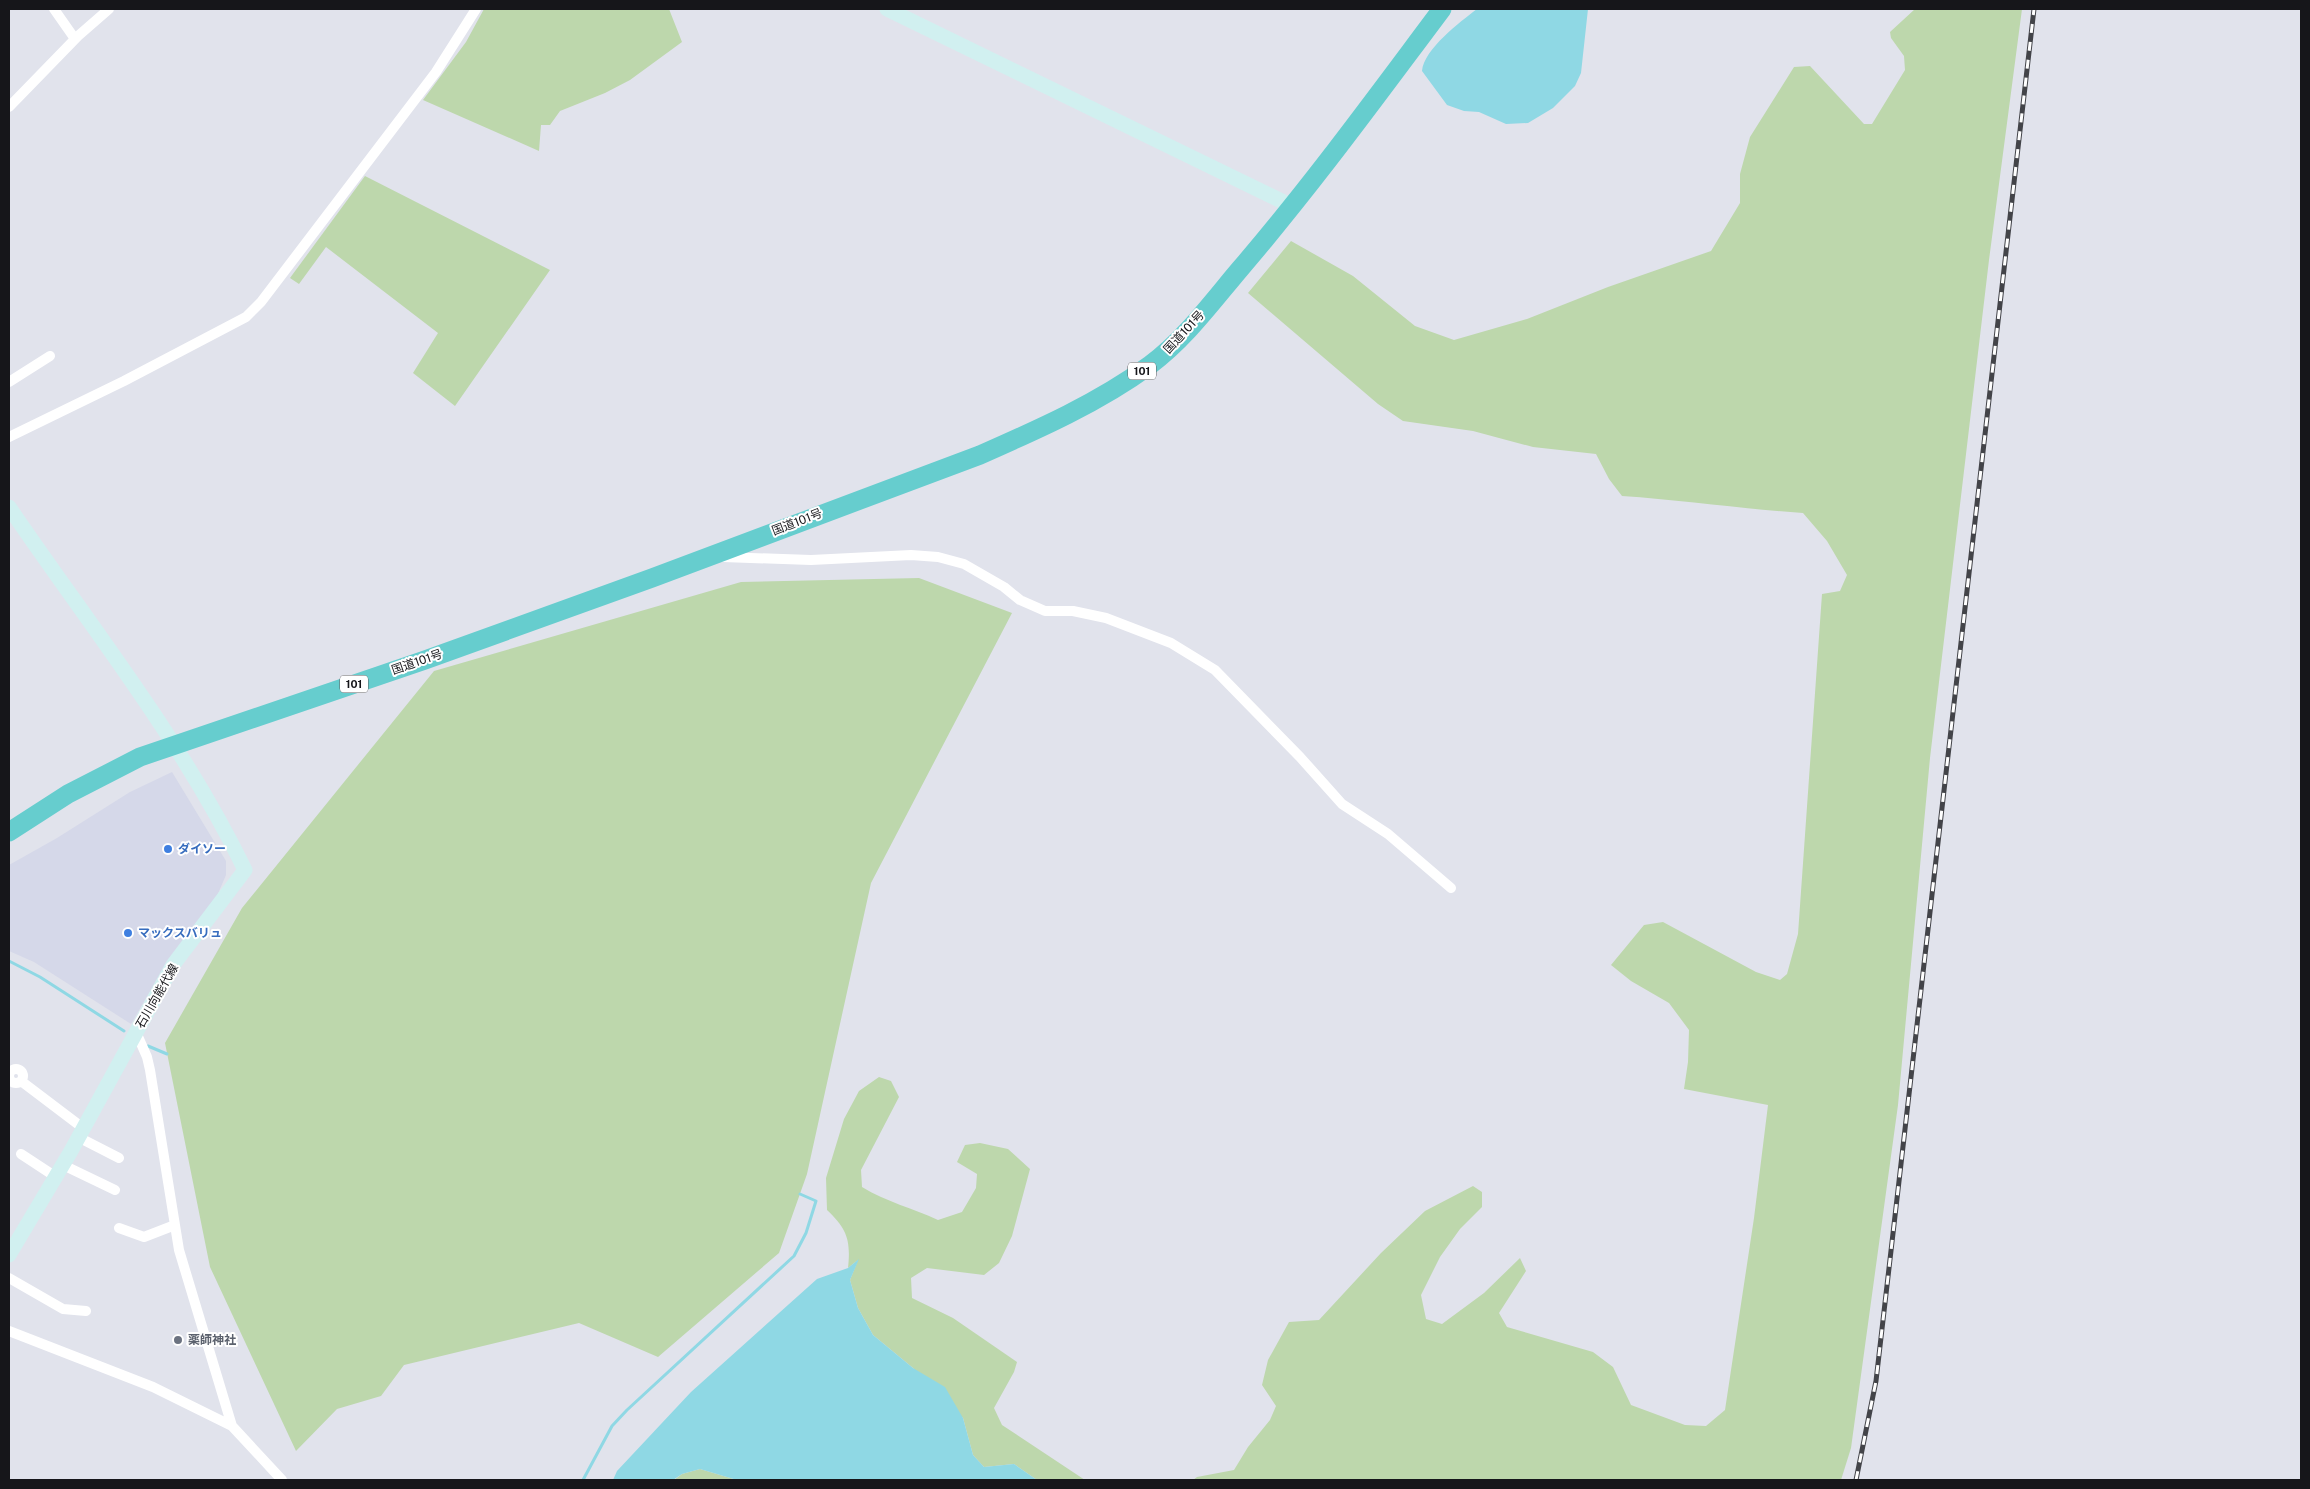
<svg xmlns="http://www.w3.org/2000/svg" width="2310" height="1489" viewBox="0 0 2310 1489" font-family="'Public Sans','Noto Sans JP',sans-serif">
	<rect width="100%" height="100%" fill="#e1e3ec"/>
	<path fill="#d5d8e9" d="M 172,772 L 226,861 L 226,875 L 217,896 L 167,962 L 131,1024 L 34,962 L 9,951 L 9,865 L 57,838 L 130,792 Z"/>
	<path fill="#bdd7ac" d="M 484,9 L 669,9 L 682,42 L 630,80 L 605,93 L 560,111 L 550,125 L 541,125 L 539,151 L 423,100 L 466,42 Z
		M 1915,9 L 2022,9 L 1989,260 L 1930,758 L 1898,1105 L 1851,1448 L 1841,1480 L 1193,1480 L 1197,1477 L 1234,1470 L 1248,1447 L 1270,1420 L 1276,1406 L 1262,1385 L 1268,1360 L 1289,1322 L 1319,1320 L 1381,1253 L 1425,1211 L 1473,1186 L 1482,1192 L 1482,1207 L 1460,1229 L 1440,1257 L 1421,1295 L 1426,1319 L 1442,1324 L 1484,1293 L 1520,1258 L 1526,1271 L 1499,1313 L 1507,1327 L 1593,1352 L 1613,1367 L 1631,1405 L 1685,1425 L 1706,1426 L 1725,1410 L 1754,1218 L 1768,1105 L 1684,1089 L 1688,1062 L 1689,1030 L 1669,1003 L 1631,981 L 1611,965 L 1644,925 L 1663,922 L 1756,972 L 1780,980 L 1787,974 L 1798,934 L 1822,594 L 1840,591 L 1847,575 L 1827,541 L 1803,513 C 1742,509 1683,500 1622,496 L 1609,479 L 1596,454 L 1533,447 L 1473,431 L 1403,421 L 1378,404 L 1248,293 L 1291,241 L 1353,276 L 1415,326 L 1454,340 L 1527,319 L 1608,287 L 1711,251 L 1740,203 L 1740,174 L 1750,137 L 1794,67 L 1810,66 L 1864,124 L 1872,124 L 1905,70 L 1904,56 L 1891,38 L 1890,32 Z
		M 365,176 L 550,270 L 455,406 L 413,373 L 438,333 L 326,247 L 299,284 L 290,278 Z
		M 919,578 L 1012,613 L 871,883 L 807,1174 L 779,1253 L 658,1357 L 579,1323 L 404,1365 L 381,1396 L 337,1409 L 296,1451 L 210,1267 L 165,1043 L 242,908 L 434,671 L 741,582 Z
		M 879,1077 L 891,1081 L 899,1097 L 861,1170 L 862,1187 C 886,1202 913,1208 938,1220 L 962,1212 L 976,1188 L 977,1174 L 957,1162 L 965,1145 L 980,1143 L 1008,1149 L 1030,1169 L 1012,1236 L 999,1263 L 984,1275 L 927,1268 L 911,1278 L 912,1298 L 953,1318 L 1017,1362 L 1014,1372 L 994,1408 L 1002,1425 L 1085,1480 L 1037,1480 L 1014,1464 L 984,1467 L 973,1455 L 963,1418 L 913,1368 L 873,1335 L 858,1308 L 850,1280 L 858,1260 L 848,1268 C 851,1240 847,1229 827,1210 L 826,1178 L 844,1119 L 859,1091 Z
		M 700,1469 L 737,1480 L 674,1480 L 682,1474 Z"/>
	<path fill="#8fd8e4" d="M 1477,9 L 1588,9 L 1581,73 L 1575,86 L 1553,108 L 1528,123 L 1506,124 L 1479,112 L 1464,111 L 1447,105 L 1422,71 C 1424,49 1460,22 1477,9 Z
		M 859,1259 L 850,1280 L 858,1308 L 873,1335 L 913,1368 L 945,1387 L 963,1418 L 973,1455 L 984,1467 L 1014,1464 L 1037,1480 L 737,1480 L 700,1469 L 682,1474 L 673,1480 L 613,1480 L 617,1471 L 691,1392 L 817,1279 L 848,1268 Z"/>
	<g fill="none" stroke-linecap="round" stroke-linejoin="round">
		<path stroke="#8fd8e4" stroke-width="3" d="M 9,961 L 40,977 L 124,1031
			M 148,1046 L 167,1054
			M 583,1480 L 612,1426 L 627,1410 L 794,1256 L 806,1233 L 816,1201 L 800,1194"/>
		<path stroke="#fff" stroke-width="10" d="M 54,9 L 75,39
			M 9,107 L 78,36 L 109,9
			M 9,382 L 50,356
			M 9,437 L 124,381 L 246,317 L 261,302 L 436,72 L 476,9
			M 723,557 L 811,560 L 911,555 L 938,557 L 964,564 L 1004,587 L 1020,600 L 1045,611 L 1073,611 L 1106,618 L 1171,643 L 1215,670 L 1300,757 L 1342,804 L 1388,834 L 1451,888
			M 136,1032 L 147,1057 L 150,1070 L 179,1250 L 232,1426
			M9 1076a7 7 0 1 1 14 0a7 7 0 1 1-14 0Z
			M 21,1081 L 83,1128
			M 78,1137 L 119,1158
			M 21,1154 L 56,1177
			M 63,1165 L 115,1190
			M 119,1228 L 144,1237 L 175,1225
			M 9,1278 L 63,1309 L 86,1311
			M 9,1331 L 153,1387 L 232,1426 L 282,1480"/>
		<path stroke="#d1f0f0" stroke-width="15" d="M 887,9 L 1294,207
			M 9,507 C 90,626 182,740 245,870 L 173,965 L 71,1151 L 9,1255"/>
		<path stroke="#66cdce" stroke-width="19" d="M 9,832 L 68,794 L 140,757 L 425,660 L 652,578 L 980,455 C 1039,429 1098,403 1150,365 C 1185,339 1212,302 1240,269 C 1312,185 1376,97 1442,9"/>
		<defs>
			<path id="rail" d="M 1856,1480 L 1876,1381 L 2034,9"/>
		</defs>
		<use href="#rail" stroke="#434449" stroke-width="5"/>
		<use href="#rail" stroke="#fff" stroke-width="3" stroke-dasharray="9" stroke-linecap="butt"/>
	</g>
	<g fill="#3f7fe0" stroke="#fff" stroke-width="2">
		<circle cx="168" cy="849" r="5"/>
		<circle cx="128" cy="933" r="5"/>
	</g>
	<circle fill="#6b7280" stroke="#fff" stroke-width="2" cx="178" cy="1340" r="5"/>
	<g text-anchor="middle" stroke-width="4" stroke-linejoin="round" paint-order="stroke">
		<g fill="#fff" stroke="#5c5c5f" stroke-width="1">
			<rect x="1128" y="362.5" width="28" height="17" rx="4"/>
			<rect x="340" y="675.5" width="28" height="17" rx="4"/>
		</g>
		<g font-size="11" font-weight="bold" fill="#16161a">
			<text x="1142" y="375">101</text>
			<text x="354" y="688">101</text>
		</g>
		<g font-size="12" fill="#16161a" stroke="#fff">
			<text transform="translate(1184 332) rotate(-47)" y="4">国道101号</text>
			<text transform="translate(797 522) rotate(-21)" y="4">国道101号</text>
			<text transform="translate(417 662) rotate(-19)" y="4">国道101号</text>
			<text transform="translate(157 996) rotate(-60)" y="4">石川向能代線</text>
		</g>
		<g font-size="12" font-weight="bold" fill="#366cbe" stroke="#fff" text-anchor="start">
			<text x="178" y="853">ダイソー</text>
			<text x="138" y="937">マックスバリュ</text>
		</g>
		<g font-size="12" font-weight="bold" fill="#5b616d" stroke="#fff" text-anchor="start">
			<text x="188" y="1344">薬師神社</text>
		</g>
	</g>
	<rect width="2310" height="1489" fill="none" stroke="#16161a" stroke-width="20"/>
</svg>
